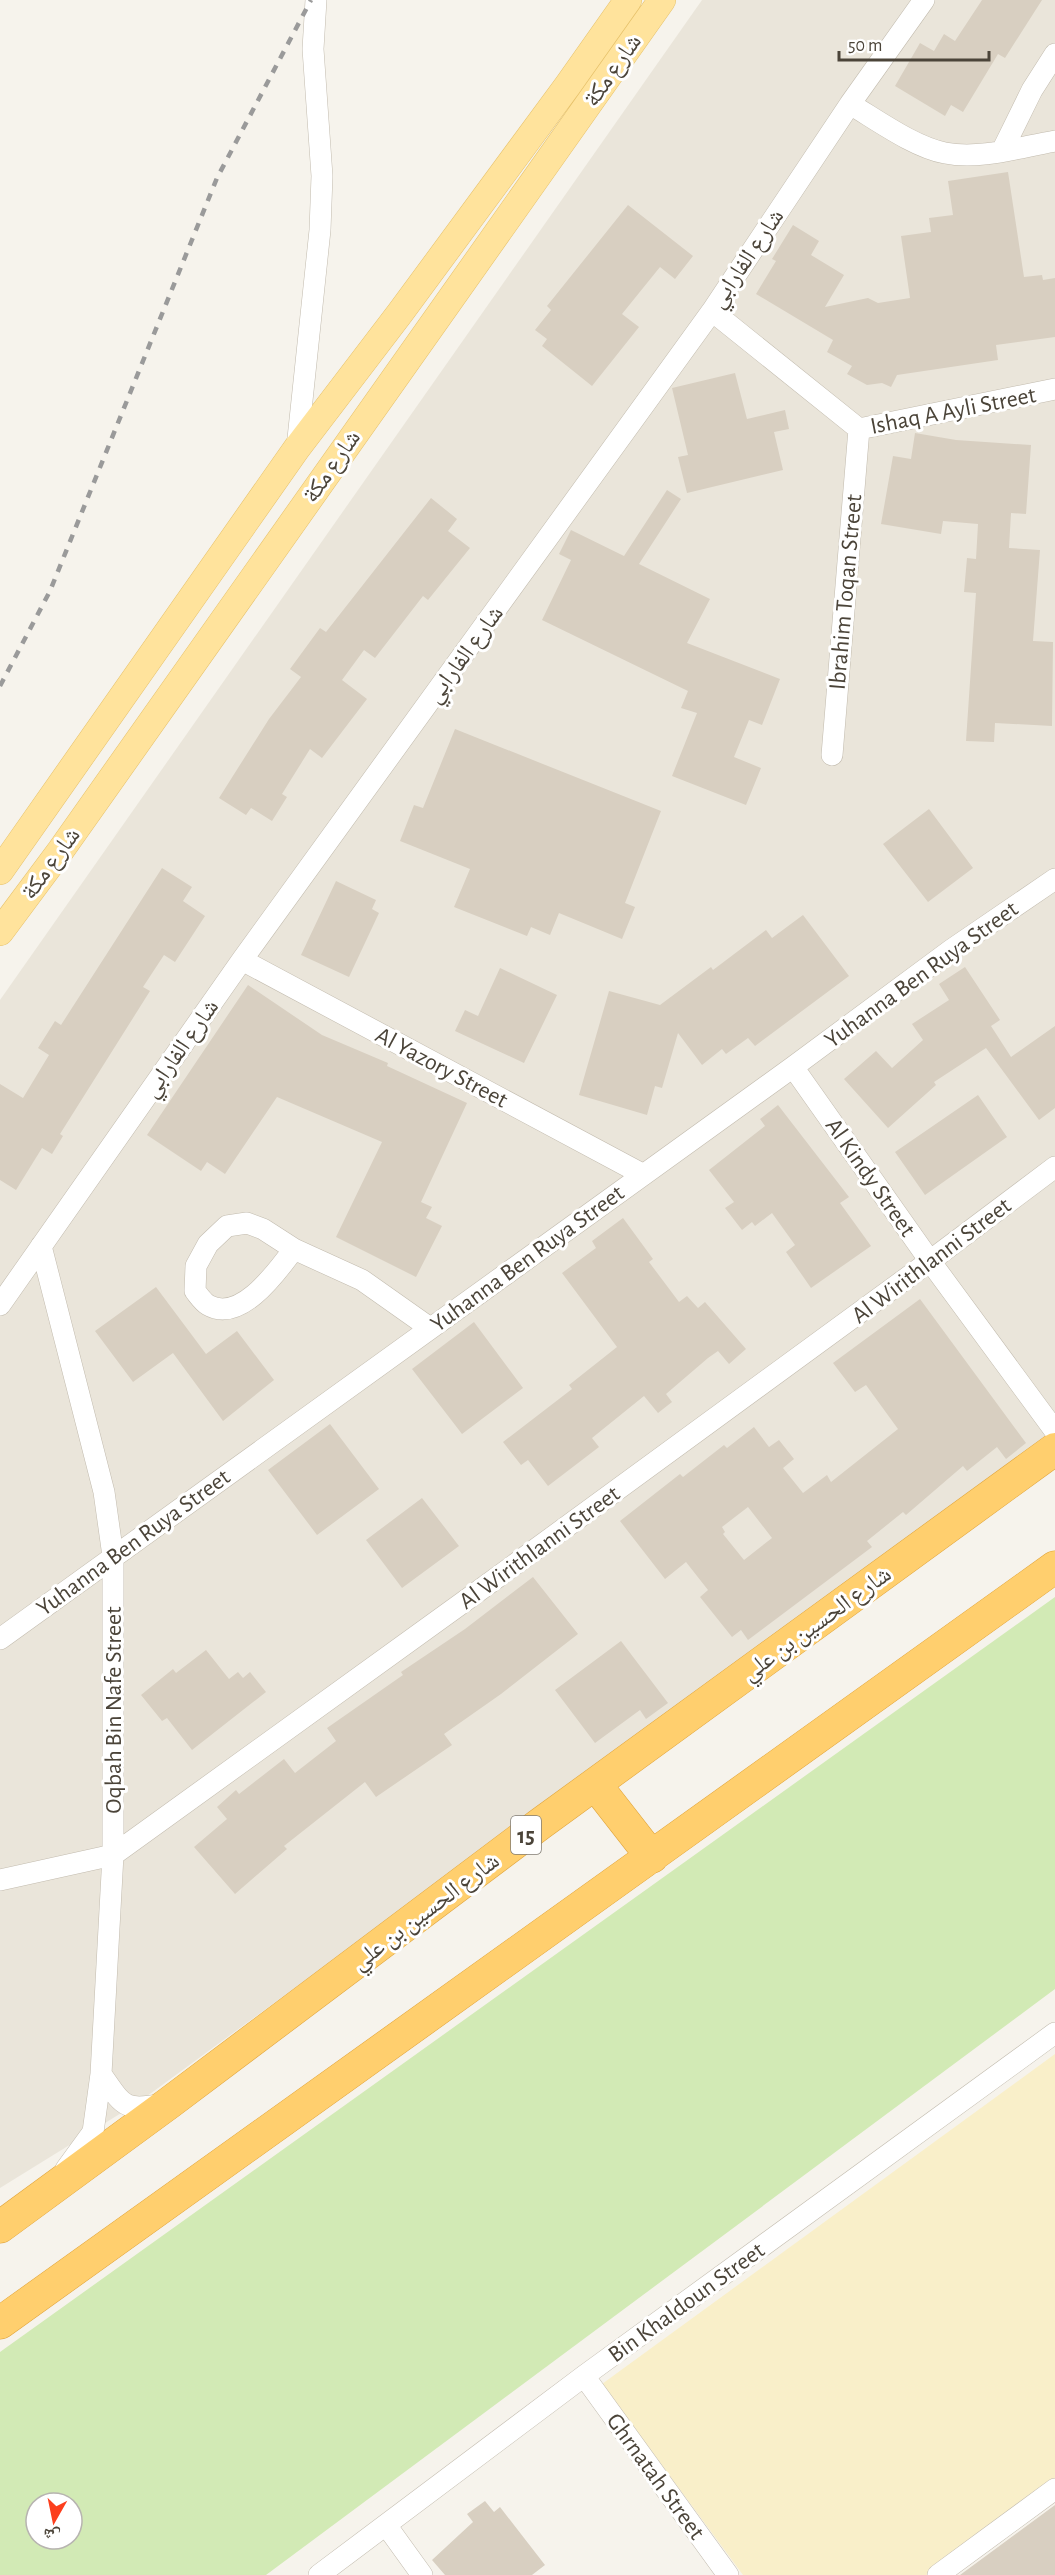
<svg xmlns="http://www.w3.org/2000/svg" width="1055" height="2575" viewBox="0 0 1055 2575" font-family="'Alegreya Sans','Noto Naskh Arabic',sans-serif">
	<rect width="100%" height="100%" fill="#f6f3ec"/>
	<path fill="#eae5da" d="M 702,0 L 1055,0 L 1055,1430 L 139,2102 L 0,2188 L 0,1000 Z"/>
	<path fill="#d2eab5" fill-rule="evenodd" d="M 1055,1597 L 1055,1989 L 266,2575 L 0,2575 L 0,2352 ZM 36,2503 L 72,2503 L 72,2539 L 36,2539 Z"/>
	<path fill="#f9efc9" d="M 1055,2054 L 1055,2495 L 946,2575 L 743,2575 L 602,2384 Z"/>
	<path fill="#d8cfc1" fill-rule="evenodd" d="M 982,0 L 1042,0 L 1005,58 L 998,54 L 963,112 L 951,105 L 945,116 L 895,86 L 920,43 L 934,51 L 944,34 L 955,41 Z
		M 1008,172 L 1024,277 L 1042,275 L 1043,280 L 1055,278 L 1055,337 L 996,345 L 998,360 L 897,375 L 891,387 L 882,383 L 867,385 L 847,374 L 852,366 L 827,352 L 833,340 L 756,294 L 776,261 L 772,259 L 793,225 L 819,241 L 811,255 L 844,275 L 825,307 L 868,298 L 878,303 L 910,298 L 901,236 L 931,232 L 929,218 L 953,215 L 948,181 Z
		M 628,205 L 693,256 L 675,279 L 660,267 L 622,314 L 639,327 L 592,386 L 542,346 L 547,339 L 535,330 L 551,310 L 547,306 Z
		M 735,373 L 747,419 L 785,410 L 789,429 L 774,432 L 783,470 L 687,493 L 678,457 L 688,455 L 672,388 Z
		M 915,433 L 956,440 L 1031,445 L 1026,514 L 1011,513 L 1009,548 L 1040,550 L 1033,641 L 1053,642 L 1052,726 L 995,723 L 994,742 L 966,741 L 976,593 L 964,592 L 967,558 L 976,559 L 978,524 L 943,521 L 941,534 L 881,524 L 893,456 L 911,459 Z
		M 667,490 L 681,499 L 639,564 L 710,599 L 687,643 L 780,679 L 762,725 L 749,720 L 734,757 L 761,768 L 746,805 L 672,776 L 697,713 L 681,708 L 688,691 L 542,620 L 571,560 L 559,554 L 571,530 L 624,556 Z
		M 431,498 L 457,519 L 448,531 L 470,548 L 428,600 L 423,596 L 375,658 L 364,650 L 342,680 L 367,699 L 322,758 L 310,749 L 282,794 L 287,797 L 272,821 L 251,808 L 246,815 L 219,798 L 269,719 L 301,677 L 290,669 L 320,628 L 326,632 Z
		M 455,729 L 661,811 L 625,903 L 635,907 L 622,939 L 559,913 L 550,935 L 531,927 L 527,936 L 454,907 L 470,869 L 400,841 L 414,805 L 423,808 Z
		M 929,809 L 973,868 L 928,902 L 883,844 Z
		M 162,868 L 192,887 L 183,901 L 205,916 L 175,962 L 164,955 L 143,987 L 150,991 L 60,1134 L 63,1136 L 52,1154 L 42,1148 L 16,1190 L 0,1180 L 0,1084 L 23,1098 L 49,1055 L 38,1048 L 55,1021 L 61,1025 Z
		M 336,881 L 376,900 L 372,909 L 379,913 L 349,977 L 301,955 Z
		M 803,915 L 849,976 L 755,1046 L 748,1038 L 726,1054 L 722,1049 L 702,1065 L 678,1033 L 662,1088 L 655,1086 L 647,1115 L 579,1095 L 609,991 L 660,1005 L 711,967 L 713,970 L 766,930 L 772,938 Z
		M 965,967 L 1000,1020 L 991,1026 L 1011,1057 L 1055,1026 L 1055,1108 L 1039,1120 L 986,1048 L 934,1082 L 936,1085 L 888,1128 L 844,1079 L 876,1051 L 892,1068 L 923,1040 L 912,1024 L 949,1000 L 939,984 Z
		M 500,968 L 557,995 L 524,1063 L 455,1031 L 465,1010 L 478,1016 Z
		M 248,985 L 322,1035 L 388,1063 L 387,1066 L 467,1103 L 421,1202 L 432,1207 L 426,1218 L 442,1226 L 416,1277 L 336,1237 L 382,1142 L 277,1097 L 225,1174 L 207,1162 L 201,1171 L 147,1135 Z
		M 978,1095 L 1007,1137 L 925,1195 L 895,1152 Z
		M 778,1105 L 849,1197 L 840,1203 L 871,1246 L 811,1288 L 786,1252 L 795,1245 L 772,1213 L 755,1226 L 752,1222 L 742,1230 L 725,1208 L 734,1202 L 709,1170 L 765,1126 L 760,1119 Z
		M 623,1218 L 653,1259 L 649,1262 L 679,1302 L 687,1296 L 698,1308 L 705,1302 L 746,1349 L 729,1364 L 718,1351 L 708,1358 L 666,1394 L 672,1402 L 658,1413 L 644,1396 L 592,1438 L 599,1447 L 548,1486 L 528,1460 L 521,1465 L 503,1442 L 572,1389 L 569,1385 L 617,1347 L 562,1273 L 596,1248 L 592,1241 Z
		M 156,1287 L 206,1354 L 237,1331 L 274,1380 L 223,1421 L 173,1353 L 133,1382 L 95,1331 Z
		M 920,1299 L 1026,1443 L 1006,1459 L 997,1447 L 967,1471 L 963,1466 L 906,1515 L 903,1512 L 867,1541 L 872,1547 L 748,1640 L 741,1630 L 732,1637 L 700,1597 L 708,1590 L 686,1562 L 665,1579 L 620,1521 L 680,1474 L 683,1477 L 724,1445 L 727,1448 L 754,1427 L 769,1447 L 779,1440 L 794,1459 L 783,1468 L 803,1493 L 827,1475 L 831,1482 L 898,1429 L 866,1385 L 855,1392 L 833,1363 ZM 748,1507 L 772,1538 L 744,1560 L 723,1534 L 725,1532 L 722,1527 Z
		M 474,1322 L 523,1388 L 462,1434 L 412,1369 Z
		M 330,1424 L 379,1489 L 317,1535 L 268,1470 Z
		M 422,1498 L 459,1546 L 402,1588 L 366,1540 Z
		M 533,1577 L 578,1634 L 501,1694 L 444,1734 L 452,1745 L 376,1797 L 365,1782 L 284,1846 L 287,1849 L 235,1894 L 194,1847 L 227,1819 L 217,1807 L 236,1790 L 239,1794 L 284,1759 L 295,1773 L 336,1741 L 327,1728 L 403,1675 L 401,1672 L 465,1629 Z
		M 621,1641 L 668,1703 L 646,1719 L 640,1710 L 595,1743 L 555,1690 Z
		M 206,1650 L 229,1679 L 238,1672 L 243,1678 L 250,1672 L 266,1692 L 192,1750 L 167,1718 L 162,1721 L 141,1695 L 173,1669 L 176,1673 Z
		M 485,2501 L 494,2512 L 500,2507 L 545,2565 L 532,2575 L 445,2575 L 432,2560 L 473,2522 L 467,2514 Z
		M 1055,2505 L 1055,2575 L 960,2575 Z"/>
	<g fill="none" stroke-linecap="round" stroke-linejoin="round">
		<defs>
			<path id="minor" d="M 850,104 C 877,120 914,147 945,153 C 980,160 1020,147 1055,141
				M 1002,151 L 1032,90 L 1055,54
				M 712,311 L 859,429 L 1055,389
				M 297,448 L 320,230 L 322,176 L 313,49 L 316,0
				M 832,755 L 859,429
				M 242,960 L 642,1174
				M 793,1067 L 930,1261 L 1055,1431
				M 41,1246 L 104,1492 L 113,1556 L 113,1855 L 101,2074 L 93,2132 L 66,2169
				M 294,1249 C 278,1270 241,1324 208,1305 C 203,1302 199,1296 195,1291 L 196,1266 L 208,1244 L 227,1226 L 247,1223 L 263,1229 L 294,1249 L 362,1280 L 430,1328
				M 0,1305 L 242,960 L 712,311 L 850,104 L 924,0
				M 0,1639 L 793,1067 L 951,950 L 1055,879
				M 0,1880 L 113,1855 L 469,1598 L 930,1261 L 1055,1167
				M 101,2074 C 123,2105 123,2112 162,2104
				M 584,2376 L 728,2575
				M 386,2525 L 422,2575
				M 319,2575 L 584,2376 L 1055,2033
				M 938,2575 L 1055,2489"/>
			<path id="major" d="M 0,871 L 297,448 L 400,313 L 568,85 L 628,0
				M 0,932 L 61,850 L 662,0"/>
			<path id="highway" d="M 595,1784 L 652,1857
				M 0,2227 L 169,2103 L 540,1824 L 1055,1449
				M 0,2323 L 1055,1567"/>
		</defs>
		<use href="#minor" stroke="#c2bbae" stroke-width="22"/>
		<use href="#major" stroke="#e6c16a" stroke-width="28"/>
		<use href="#highway" stroke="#e0a43c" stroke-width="33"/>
		<use href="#minor" stroke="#fff" stroke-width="21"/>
		<use href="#major" stroke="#ffe39c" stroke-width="27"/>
		<use href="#highway" stroke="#ffcf6e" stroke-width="32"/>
		<path stroke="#9a9a9a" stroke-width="4.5" stroke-dasharray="8 8" stroke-linecap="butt" d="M 0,686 L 50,591 L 217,178 L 311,0"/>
	</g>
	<g text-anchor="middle" stroke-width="6" stroke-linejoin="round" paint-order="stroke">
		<rect fill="#fff" stroke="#817c74" stroke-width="1.5" x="511" y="1816" width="30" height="38" rx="4.5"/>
		<g font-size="22" font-weight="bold" fill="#4b4439">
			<text x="526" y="1843">15</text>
		</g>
		<g font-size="24" fill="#4b4439" stroke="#fff">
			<text transform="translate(612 70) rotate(-55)" y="8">شارع مكة</text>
			<text transform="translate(746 258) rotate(-56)" y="8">شارع الفارابي</text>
			<text transform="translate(953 410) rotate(-11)" y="8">Ishaq A Ayli Street</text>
			<text transform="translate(331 466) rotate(-55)" y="8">شارع مكة</text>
			<text transform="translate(845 592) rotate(-85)" y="8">Ibrahim Toqan Street</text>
			<text transform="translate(464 654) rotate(-54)" y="8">شارع الفارابي</text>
			<text transform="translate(50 863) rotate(-54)" y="8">شارع مكة</text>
			<text transform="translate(921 974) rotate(-36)" y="8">Yuhanna Ben Ruya Street</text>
			<text transform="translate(180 1048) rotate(-55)" y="8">شارع الفارابي</text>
			<text transform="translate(442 1067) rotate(28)" y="8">Al Yazory Street</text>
			<text transform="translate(871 1177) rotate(55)" y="8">Al Kindy Street</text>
			<text transform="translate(527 1258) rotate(-36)" y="8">Yuhanna Ben Ruya Street</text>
			<text transform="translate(931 1260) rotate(-37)" y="8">Al Wirithlanni Street</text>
			<text transform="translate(133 1542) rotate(-36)" y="8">Yuhanna Ben Ruya Street</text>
			<text transform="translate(539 1547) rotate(-36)" y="8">Al Wirithlanni Street</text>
			<text transform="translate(816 1623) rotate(-36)" y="8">شارع الحسين بن علي</text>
			<text transform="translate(113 1710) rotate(-90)" y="8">Oqbah Bin Nafe Street</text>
			<text transform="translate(425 1911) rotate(-37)" y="8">شارع الحسين بن علي</text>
			<text transform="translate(686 2302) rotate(-36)" y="8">Bin Khaldoun Street</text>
			<text transform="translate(656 2476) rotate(54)" y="8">Ghrnatah Street</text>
		</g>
	</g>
	<g transform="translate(54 2521) rotate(189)"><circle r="28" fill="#ffffff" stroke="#b7b4b0" stroke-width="1.5"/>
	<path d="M0-4.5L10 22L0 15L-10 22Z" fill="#fc3f1d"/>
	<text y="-9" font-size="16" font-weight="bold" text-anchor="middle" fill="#4b4439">ش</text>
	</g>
	<path d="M839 51v9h150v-9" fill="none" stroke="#4b4439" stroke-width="3"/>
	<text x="848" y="51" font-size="18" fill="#4b4439" stroke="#ffffff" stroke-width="4.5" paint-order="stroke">50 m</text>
</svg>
